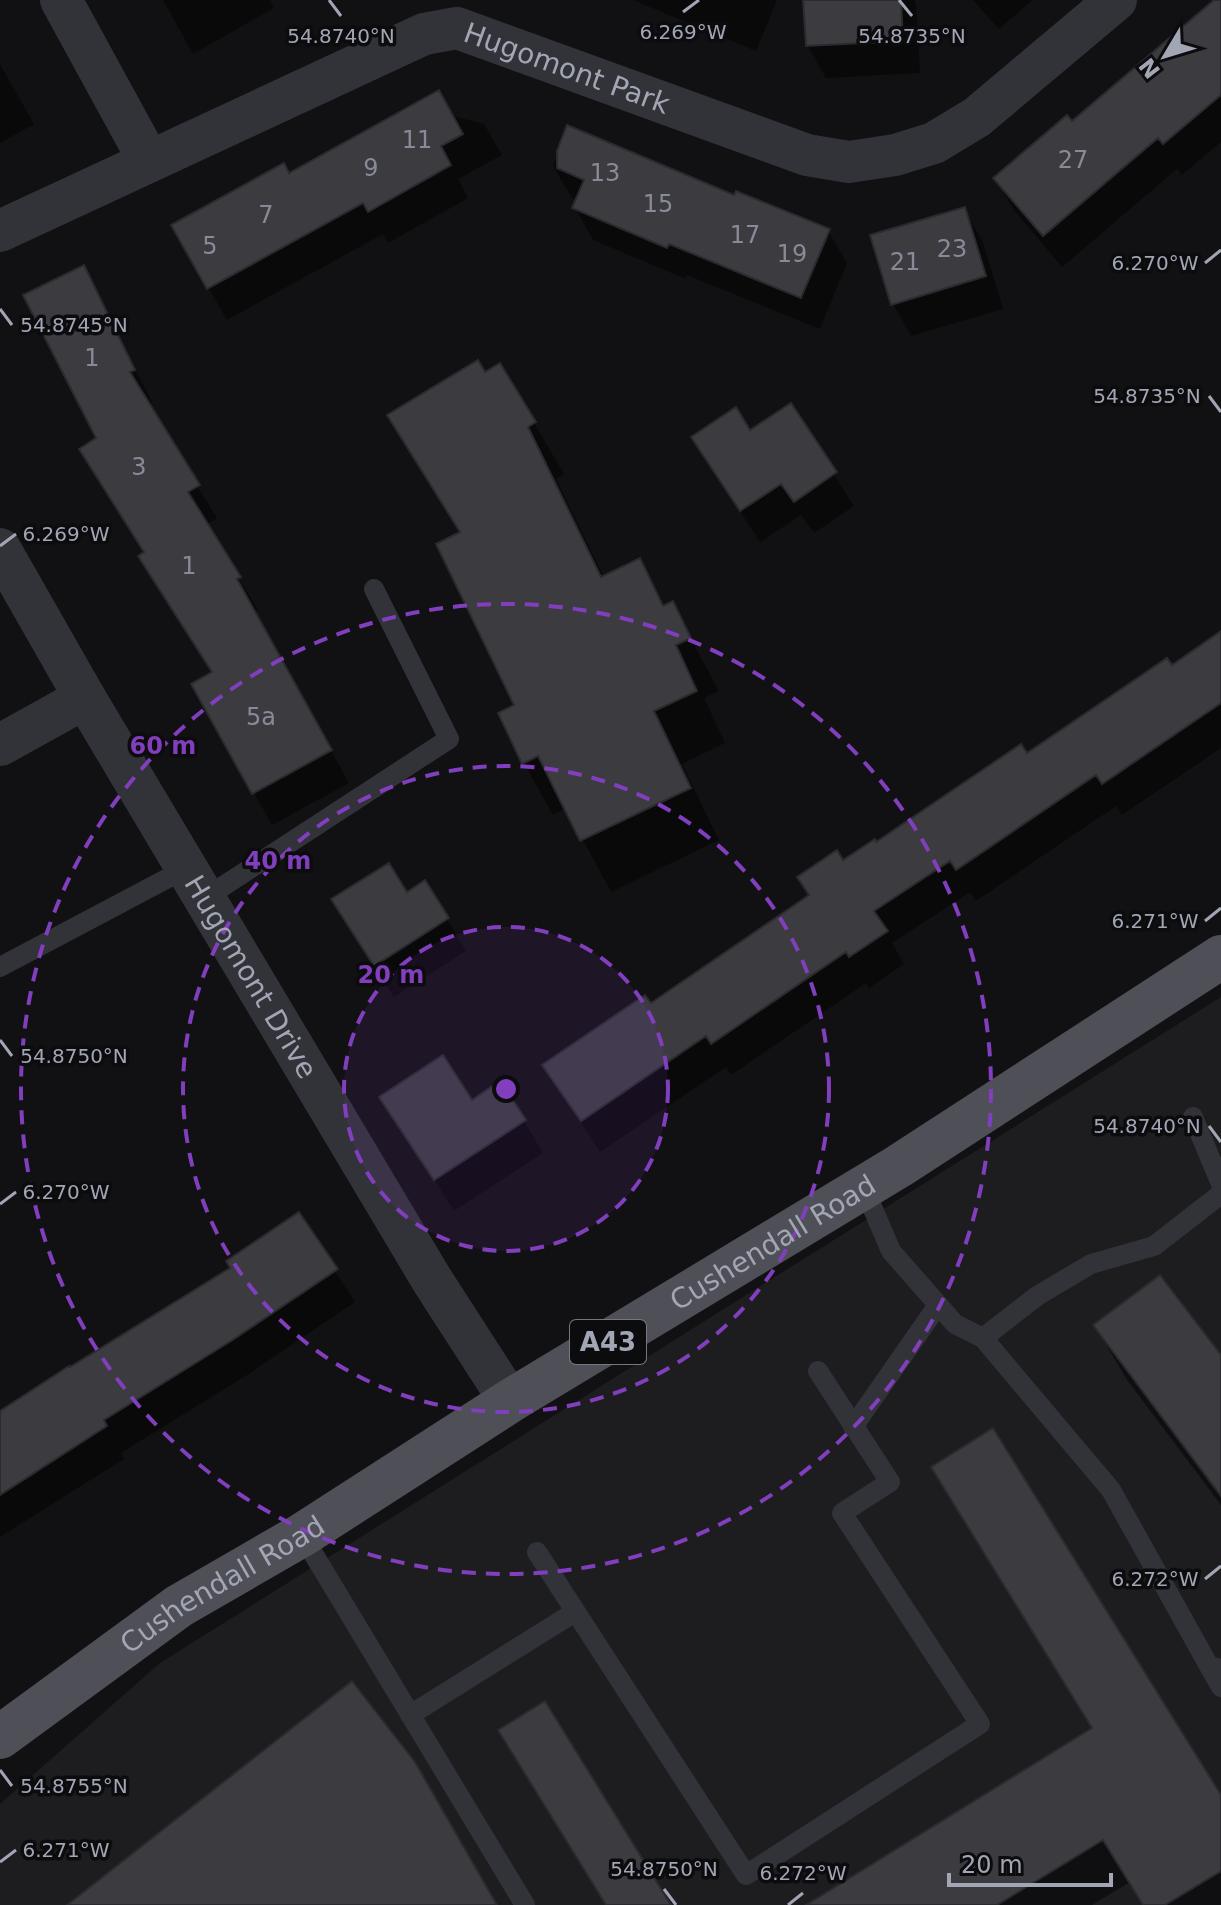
<svg xmlns="http://www.w3.org/2000/svg" width="1221" height="1905" viewBox="0 0 1221 1905" font-family="'DejaVu Sans',sans-serif">
	<rect width="100%" height="100%" fill="#111113"/>
	<path fill="#1d1d20" d="M 1221,997 L 1221,1905 L 0,1905 L 0,1804 L 160,1663 Z"/>
	<path fill="#0007" d="M 163,0 L 269,0 L 274,8 L 193,54 Z
		M 633,0 L 777,0 L 756,51 Z
		M 805,0 L 914,0 L 916,4 L 920,73 L 826,78 L 808,46 Z
		M 973,0 L 1033,0 L 999,29 Z
		M 1217,0 L 1221,0 L 1221,142 L 1182,175 L 1177,169 L 1062,267 L 1014,210 L 995,178 L 1072,124 Z
		M 0,64 L 34,124 L 0,143 Z
		M 414,106 L 484,124 L 502,155 L 458,179 L 468,198 L 388,243 L 383,234 L 227,320 L 173,226 L 289,175 Z
		M 568,128 L 735,198 L 828,231 L 847,263 L 820,329 L 687,275 L 686,279 L 593,240 L 575,208 L 578,201 L 572,198 L 553,166 Z
		M 964,210 L 983,242 L 1003,309 L 911,336 L 893,304 Z
		M 83,268 L 152,402 L 147,405 L 217,518 L 206,525 L 258,610 L 254,612 L 349,783 L 272,825 L 194,685 L 213,674 L 159,588 L 99,439 Z
		M 500,365 L 564,474 L 556,479 L 604,578 L 639,561 L 665,607 L 672,604 L 719,691 L 704,698 L 725,743 L 682,764 L 719,840 L 611,892 L 566,808 L 553,815 L 524,763 L 500,714 L 517,705 L 461,534 L 420,467 L 484,375 Z
		M 790,406 L 854,506 L 814,533 L 801,515 L 760,542 L 693,438 L 750,433 Z
		M 1221,634 L 1221,748 L 1122,815 L 1116,806 L 976,901 L 970,892 L 892,943 L 904,964 L 869,988 L 866,983 L 731,1075 L 726,1067 L 600,1152 L 545,1065 L 650,1006 L 811,897 L 843,863 L 1026,756 L 1171,668 Z
		M 425,883 L 466,951 L 394,997 L 352,931 Z
		M 382,1098 L 471,1102 L 524,1121 L 543,1153 L 454,1211 Z
		M 298,1215 L 355,1302 L 250,1373 L 121,1453 L 124,1459 L 0,1537 L 0,1413 L 232,1269 Z
		M 1095,1326 L 1221,1358 L 1221,1505 L 1127,1380 Z
		M 1221,1799 L 1221,1905 L 1144,1905 L 1130,1882 L 1092,1905 L 810,1905 Z"/>
	<path fill="#3b3b40" stroke="#2b2b2f" stroke-width="2" d="M 803,0 L 901,0 L 903,41 L 806,46 Z
		M 1214,0 L 1221,0 L 1221,95 L 1163,144 L 1158,138 L 1043,236 L 993,178 L 1067,115 L 1072,121 Z
		M 439,90 L 463,134 L 441,146 L 451,165 L 368,212 L 363,203 L 207,289 L 171,225 L 284,163 L 289,173 Z
		M 567,125 L 734,195 L 736,191 L 830,229 L 801,298 L 669,244 L 667,248 L 572,208 L 584,180 L 557,168 L 557,151 Z
		M 965,207 L 986,276 L 891,305 L 870,235 Z
		M 84,265 L 135,370 L 130,372 L 200,485 L 188,492 L 241,577 L 237,579 L 332,750 L 252,794 L 191,684 L 212,672 L 138,556 L 144,552 L 79,449 L 96,438 L 23,295 Z
		M 478,360 L 485,372 L 500,363 L 536,422 L 528,427 L 601,577 L 640,558 L 663,606 L 673,601 L 691,638 L 676,645 L 697,691 L 654,711 L 691,788 L 580,841 L 538,756 L 522,764 L 498,713 L 514,705 L 436,544 L 460,532 L 387,415 Z
		M 791,403 L 837,472 L 794,502 L 781,484 L 740,511 L 691,437 L 736,407 L 750,430 Z
		M 1221,631 L 1221,703 L 1102,784 L 1096,775 L 956,870 L 950,861 L 874,911 L 888,931 L 849,957 L 846,952 L 711,1044 L 706,1036 L 581,1121 L 542,1065 L 645,995 L 651,1003 L 809,895 L 797,877 L 837,850 L 843,860 L 875,839 L 876,842 L 1021,744 L 1027,753 L 1167,658 L 1172,665 Z
		M 389,863 L 407,892 L 425,880 L 449,918 L 374,966 L 331,899 Z
		M 443,1055 L 472,1100 L 500,1081 L 526,1120 L 434,1180 L 379,1097 Z
		M 299,1212 L 338,1269 L 231,1341 L 104,1420 L 107,1426 L 0,1495 L 0,1411 L 69,1366 L 70,1367 L 230,1268 L 226,1261 Z
		M 1160,1275 L 1221,1355 L 1221,1496 L 1093,1325 Z
		M 993,1428 L 1221,1795 L 1221,1871 L 1165,1905 L 1143,1905 L 1103,1840 L 997,1905 L 806,1905 L 1092,1728 L 931,1467 Z
		M 352,1681 L 415,1762 L 497,1905 L 67,1905 Z
		M 545,1701 L 671,1905 L 606,1905 L 498,1730 Z"/>
	<g fill="none" stroke-linecap="round" stroke-linejoin="round">
		<path stroke="#323338" stroke-width="20" d="M 205,898 L 449,739 L 374,589
			M 0,967 L 187,868
			M 1193,1117 L 1221,1184
			M 864,1188 L 891,1251 L 955,1324 L 983,1338 L 1111,1490 L 1209,1666 L 1221,1669
			M 983,1338 L 1037,1296 L 1091,1264 L 1154,1246 L 1221,1194
			M 853,1427 L 938,1305
			M 302,1535 L 525,1905
			M 537,1552 L 746,1875 L 980,1724 L 842,1513 L 890,1482 L 818,1371
			M 1209,1666 L 1221,1687
			M 410,1715 L 575,1612"/>
		<g stroke="#323338" stroke-width="42">
			<path d="M 61,0 L 149,161"/>
			<path id="s1" d="M 0,231 L 424,34 L 457,28 L 807,155 L 849,162 L 895,155 L 934,143 L 977,117 L 1116,0"/>
			<path id="s2" d="M 0,549 L 85,698 L 432,1280 L 510,1401"/>
			<path d="M 0,745 L 85,698"/>
		</g>
		<path stroke="#4e4f57" stroke-width="44" id="s3" d="M 0,1737 L 179,1606 L 302,1535 L 510,1401 L 899,1166 L 1221,957"/>
	</g>
	<path fill="none" stroke="#a2a6b4" stroke-width="3" d="M 329,0 L 341,16M 899,0 L 912,16M 683,12 L 699,0M 1205,263 L 1221,250M 0,309 L 12,325M 1209,396 L 1221,412M 0,546 L 16,534M 1205,921 L 1221,908M 0,1040 L 12,1056M 1209,1126 L 1221,1142M 0,1204 L 16,1192M 1205,1579 L 1221,1566M 0,1770 L 12,1786M 0,1862 L 16,1850M 664,1889 L 676,1905M 788,1905 L 803,1893"/>
	<circle cx="506" cy="1089" r="162" fill="#813ebd" fill-opacity=".12"/>
	<g fill="none" stroke="#813ebd" stroke-width="4" stroke-dasharray="14 10">
		<circle cx="506" cy="1089" r="162"/>
		<circle cx="506" cy="1089" r="323"/>
		<circle cx="506" cy="1089" r="485"/>
	</g>
	<g text-anchor="middle" stroke-width="7" stroke-linejoin="round" paint-order="stroke">
		<g font-size="24" fill="#888b97">
			<text x="417" y="148">11</text>
			<text x="1073" y="168">27</text>
			<text x="371" y="176">9</text>
			<text x="605" y="181">13</text>
			<text x="658" y="212">15</text>
			<text x="266" y="223">7</text>
			<text x="745" y="243">17</text>
			<text x="210" y="254">5</text>
			<text x="952" y="257">23</text>
			<text x="792" y="262">19</text>
			<text x="905" y="270">21</text>
			<text x="92" y="366">1</text>
			<text x="139" y="475">3</text>
			<text x="189" y="574">1</text>
			<text x="261" y="725">5a</text>
		</g>
		<rect fill="#0c0c0e" stroke="#757882" stroke-width="2" x="570" y="1320" width="76" height="44" rx="6"/>
		<g font-size="26" font-weight="bold" fill="#a2a6b4">
			<text x="608" y="1351">A43</text>
		</g>
		<g font-size="28" fill="#a2a6b4" stroke="#0c0c0e">
			<text dy="10" stroke="none"><textPath href="#s1" startOffset="618">Hugomont Park</textPath></text>
			<text dy="10" stroke="none"><textPath href="#s2" startOffset="496">Hugomont Drive</textPath></text>
			<text dy="10" stroke="none"><textPath href="#s3" startOffset="918">Cushendall Road</textPath></text>
			<text dy="10" stroke="none"><textPath href="#s3" startOffset="270">Cushendall Road</textPath></text>
		</g>
	</g>
	<g font-size="20" text-anchor="middle" fill="#a2a6b4" stroke="#0c0c0e" stroke-width="7" stroke-linejoin="round" paint-order="stroke">
		<text x="683" y="39">6.269°W</text>
		<text x="341" y="43">54.8740°N</text>
		<text x="912" y="43">54.8735°N</text>
		<text x="1155" y="270">6.270°W</text>
		<text x="74" y="332">54.8745°N</text>
		<text x="1147" y="403">54.8735°N</text>
		<text x="66" y="541">6.269°W</text>
		<text x="1155" y="928">6.271°W</text>
		<text x="74" y="1063">54.8750°N</text>
		<text x="1147" y="1133">54.8740°N</text>
		<text x="66" y="1199">6.270°W</text>
		<text x="1155" y="1586">6.272°W</text>
		<text x="74" y="1793">54.8755°N</text>
		<text x="66" y="1857">6.271°W</text>
		<text x="664" y="1876">54.8750°N</text>
		<text x="803" y="1880">6.272°W</text>
	</g>
	<circle cx="506" cy="1089" r="12" fill="#813ebd" stroke="#0c0c0e" stroke-width="4"/>
	<g font-size="24" text-anchor="middle" font-weight="bold" fill="#813ebd" stroke="#0c0c0e" stroke-width="7" stroke-linejoin="round" paint-order="stroke">
		<text x="163" y="754">60 m</text>
		<text x="278" y="869">40 m</text>
		<text x="391" y="983">20 m</text>
	</g>
	<g transform="translate(1165 56) rotate(232)" stroke="#0c0c0e" stroke-width="6" paint-order="stroke">
	<path d="M0-6L14 30L0 20L-14 30Z" fill="#a2a6b4"/>
	<text y="-12" font-size="22" font-weight="bold" text-anchor="middle" fill="#a2a6b4">N</text>
	</g>
	<path d="M949 1873v12h162v-12" fill="none" stroke="#a2a6b4" stroke-width="4"/>
	<text x="961" y="1873" font-size="24" fill="#a2a6b4" stroke="#0c0c0e" stroke-width="6" paint-order="stroke">20 m</text>
</svg>
